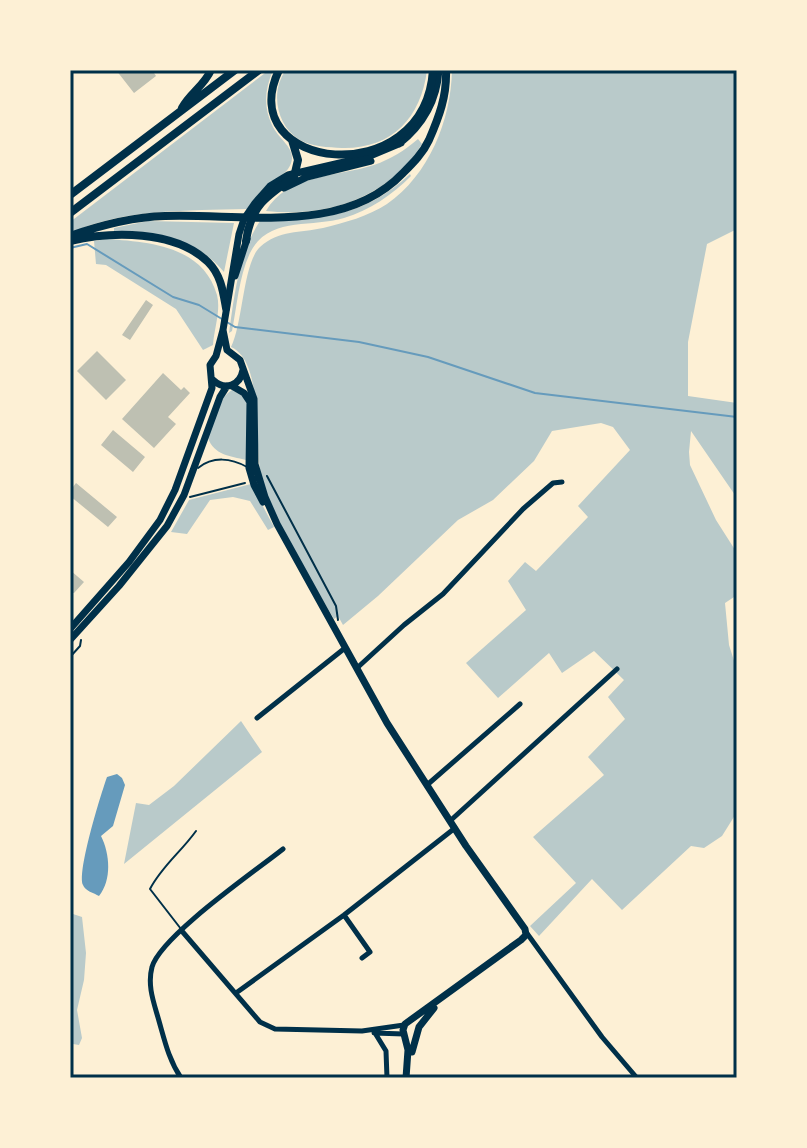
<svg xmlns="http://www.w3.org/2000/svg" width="807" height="1148" viewBox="0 0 807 1148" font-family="'Noto Serif',serif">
	<rect width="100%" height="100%" fill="#fdf0d5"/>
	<path fill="#b9caca" d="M 269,70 L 273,70 C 265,89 263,106 272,125 C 279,141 301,150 288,169 C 283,176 274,179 268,184 C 260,191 253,201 247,209 C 186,211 126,208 70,233 L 70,222 Z
		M 286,70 L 427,70 C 421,118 392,149 342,148 C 328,147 312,147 300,140 C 276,126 270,91 286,70 Z
		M 452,70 L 737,70 L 737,229 L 707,244 L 688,342 L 688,396 L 737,403 L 737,498 L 691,431 L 689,452 L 690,465 L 716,520 L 737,553 L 734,597 L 725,603 L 729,645 L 737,670 L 737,812 L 722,836 L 704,848 L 691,846 L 622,910 L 592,879 L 539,936 L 530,926 L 576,883 L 533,837 L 604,775 L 588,757 L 625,719 L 608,697 L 624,680 L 594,651 L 562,673 L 549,653 L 498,698 L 466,663 L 526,610 L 508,581 L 525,562 L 536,571 L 588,517 L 578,506 L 630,450 L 613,427 L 601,423 L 552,431 L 534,461 L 493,500 L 458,520 L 378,596 L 343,625 L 338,616 L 334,619 C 312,580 266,511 260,469 C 255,439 263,361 231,347 C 243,323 243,263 260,247 C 279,230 300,233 323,228 C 344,223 369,216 387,204 C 429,175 451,120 452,70 Z
		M 418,139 L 422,144 C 389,198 326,218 266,211 C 287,174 337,177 374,165 C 391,159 404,151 418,139 Z
		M 410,174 L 411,176 C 392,195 370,210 344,218 C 311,228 268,216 250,253 C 239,276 237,306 232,331 L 229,333 C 234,297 239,252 260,221 C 320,219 363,218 410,174 Z
		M 148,221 L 234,223 L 224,272 C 197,239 155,231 114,231 L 114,228 Z
		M 107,239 C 150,242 203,246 217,295 C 221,311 214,329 213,345 L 203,350 L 176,309 L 106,265 L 96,264 L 94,241 Z
		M 232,390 L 246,398 L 248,405 L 246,460 C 230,456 214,455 208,438 C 214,423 218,398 232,390 Z
		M 251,484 L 274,527 L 268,530 L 250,501 L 233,497 L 210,500 L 187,534 L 171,532 L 189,500 Z
		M 241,721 L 262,752 L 124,864 L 136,803 L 149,805 L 174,786 Z
		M 70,913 L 82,917 L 86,953 L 84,980 L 77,1010 L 82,1038 L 79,1045 L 73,1044 L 70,1028 Z"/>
	<path fill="#669bbc" d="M 117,774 L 122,778 L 125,785 L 113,826 L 101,836 C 110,854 112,880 99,896 C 94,893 85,891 83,885 C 77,871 101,794 107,777 Z"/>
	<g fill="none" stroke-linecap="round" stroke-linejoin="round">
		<path stroke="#669bbc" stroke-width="2" d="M 70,248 L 87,244 L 173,297 L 199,305 L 235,327 L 359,342 L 428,357 L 535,393 L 737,417"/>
	</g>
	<path fill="#bec0b2" d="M 116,70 L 152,70 L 156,76 L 134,93 Z
		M 146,300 L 153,305 L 130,340 L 122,335 Z
		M 97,351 L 126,380 L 106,400 L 77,371 Z
		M 163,373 L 181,390 L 184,387 L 190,393 L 168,417 L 176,424 L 154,448 L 122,419 Z
		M 113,430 L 145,457 L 133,472 L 101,445 Z
		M 76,483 L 117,517 L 108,527 L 70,496 L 70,491 Z
		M 70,570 L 84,582 L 74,593 L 70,593 Z"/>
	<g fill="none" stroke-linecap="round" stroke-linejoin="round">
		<path stroke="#003049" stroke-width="2" d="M 267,476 L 336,606 L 338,620
			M 190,497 L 245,483
			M 70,657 L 80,646 L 81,640"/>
		<path stroke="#003049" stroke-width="2" d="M 198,468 C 213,456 231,458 247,467
			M 181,929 L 150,889 C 162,866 181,852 196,831"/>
		<path stroke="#003049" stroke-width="5" d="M 357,668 L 404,625 L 443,594 L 523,509 L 553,483 L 562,482
			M 257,718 L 345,648
			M 427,785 L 520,704
			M 450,821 L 617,669
			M 344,915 L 370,952 L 362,958
			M 181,930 L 260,1022 L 275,1029 L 362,1031 L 404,1025
			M 526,932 L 602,1037 L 637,1078
			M 236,993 L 344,915 L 455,828
			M 374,1033 L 404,1034
			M 375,1033 L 386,1051 L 387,1078
			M 181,1078 C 169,1060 165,1042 159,1021 C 154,1003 147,986 152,967 C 161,936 254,872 283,849"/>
		<path stroke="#003049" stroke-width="7" d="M 399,144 C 423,125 437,101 439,70
			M 284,188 L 307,177 L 371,161
			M 235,276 L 247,239
			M 223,330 L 227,350 L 240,360 L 254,399 L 255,464 L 265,497 L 277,524 L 387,723 L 466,846 L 525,929 L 526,935 L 521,940 L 405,1024 L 403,1030 L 408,1050 L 406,1078
			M 213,380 C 225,391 240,386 243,370
			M 232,386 L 244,393 L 250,402 L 249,468 L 254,485 L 263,502
			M 70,629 L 129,562 L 160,520 L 175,490 L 212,388 L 210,365 L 216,356 L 223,330 L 239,234 L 244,219 L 255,203 L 270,186 L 288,175 L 370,156 L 401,143
			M 70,640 L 119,586 L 167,526 L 184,495 L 220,397 L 227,386
			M 412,1052 L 419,1027 L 434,1008"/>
		<path stroke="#003049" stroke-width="8" d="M 279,70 C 231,171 425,194 433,70
			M 182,108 C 190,93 204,86 211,70
			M 70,195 L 235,70
			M 70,213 L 259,70
			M 70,236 C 101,225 132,217 165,216 C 243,213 343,236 403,173 C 413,163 423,153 429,140 C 439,117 447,96 446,70
			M 70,241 C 112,231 175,230 208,262 C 221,275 223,291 226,308
			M 246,241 C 251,206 266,196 294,177 L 298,160 L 292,140"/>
	</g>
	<rect width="807" height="1148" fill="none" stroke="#fdf0d5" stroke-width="144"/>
	<rect x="72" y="72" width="663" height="1004" fill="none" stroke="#003049" stroke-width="3"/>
</svg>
